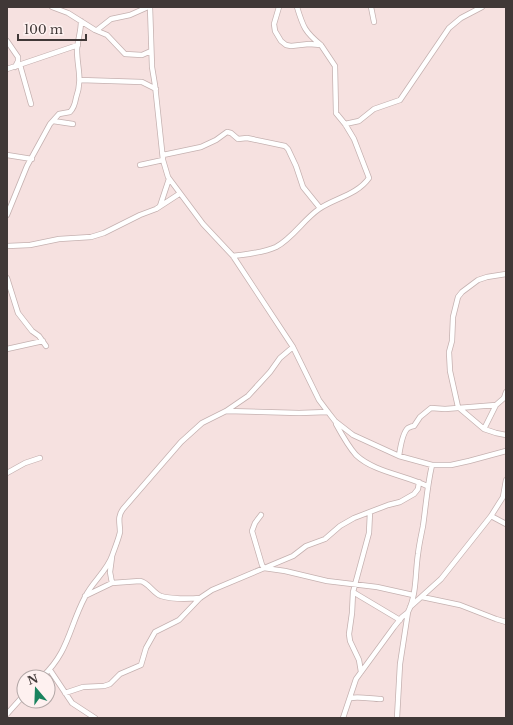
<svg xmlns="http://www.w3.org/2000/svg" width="513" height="725" viewBox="0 0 513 725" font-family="'Libre Baskerville',serif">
	<rect width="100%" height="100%" fill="#f6e1e0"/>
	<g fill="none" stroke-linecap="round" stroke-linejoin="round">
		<defs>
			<path id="minor" d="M 52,7 L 68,13 L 95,30 L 107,35 L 125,54 L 142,55 L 151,51
				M 150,7 L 152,67 L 155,85 L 163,160 L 168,177 L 203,224 L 233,256 L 293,347 L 319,400 L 328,412 L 335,421 L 353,435 L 399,456 L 432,465 L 451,465 L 469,461 L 506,451
				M 297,7 C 303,27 305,32 321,45
				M 371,7 L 374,22
				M 97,30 L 111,19 L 130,15 L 148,7
				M 7,41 L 18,57 L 18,61 L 15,67
				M 20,65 L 31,104
				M 7,69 L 78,45
				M 80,80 L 142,82 L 156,89
				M 53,121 L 73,124
				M 345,124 L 359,121 L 374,109 L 400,100 L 449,28 L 461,18 L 482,7
				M 7,155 L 32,159
				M 163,155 L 201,147 L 216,140 L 227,132 L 231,133 L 238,139 L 247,138 L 285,146 L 288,149 L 296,166 L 303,187 L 320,208
				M 140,165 L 163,160
				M 160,206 L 169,179
				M 7,215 L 27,166 L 50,124 L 59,114 L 70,112 C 74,108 75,104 76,98 C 83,78 77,69 77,49 C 78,39 81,31 81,21
				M 7,246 L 30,245 L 59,239 L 91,237 L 104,233 L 140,215 L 156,209 L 179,194
				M 233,256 C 247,254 263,253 276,247 C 293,238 303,220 319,209 C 335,198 357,195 369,178 L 354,139 L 345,124 L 336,113 L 335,66 L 321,45 L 309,44 L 291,46 L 286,45 L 281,41 L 275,31 L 274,24 L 279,7
				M 506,274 L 487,277 L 478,280 L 462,292 L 458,297 L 453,317 L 452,341 L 449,352 L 450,371 L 458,407 L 484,429 L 496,433 L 506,435
				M 7,278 L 18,313 L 32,331 L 39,336 L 46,346
				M 7,349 L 43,341
				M 226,411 L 299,413 L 328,412
				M 336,424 C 342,435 348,446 356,455 C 374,472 405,475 427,486
				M 484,429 L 496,405 L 504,398 L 506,392
				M 399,456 C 400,449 403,432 408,428 C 410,427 412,426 414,426 L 420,417 L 431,408 L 445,409 L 496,405
				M 7,473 L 25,463 L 40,458
				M 261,515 L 255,523 L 252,531 L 262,565 L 264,568 L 285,571 L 327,581 L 377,587 L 413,595
				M 491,516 L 506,524
				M 112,583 L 110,572 L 112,557
				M 353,592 L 400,620
				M 85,596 L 112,583 L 140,581 C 148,582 153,593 161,596 C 171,599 189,599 200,598
				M 422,597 L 460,605 L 496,619 L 506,622
				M 410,607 L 441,579 L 491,516 L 503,497 L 506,480
				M 50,670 L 72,703 L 95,718
				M 361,672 L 359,660 L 350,641 L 349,634 L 352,613 L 353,592 L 369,533 L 370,512
				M 42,677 C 69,652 69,627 85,597 C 92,582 107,571 112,556 C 114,550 119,538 120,532 C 120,523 117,517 123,509 L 181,442 L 202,423 L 226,411 L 248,396 L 270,372 L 280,358 L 293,347
				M 65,693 L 83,687 L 104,686 L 110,684 L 120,674 L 141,665 L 146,648 L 155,632 L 179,620 L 200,598 L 212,590 L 293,556 L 306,546 L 325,539 L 340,526 L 354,518 L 388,505 L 400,502 L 414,494 L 418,489 L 419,482
				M 351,698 C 358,696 372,699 381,699
				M 7,714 L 24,695
				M 343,718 L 356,679 L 394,627 L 402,617 L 407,613
				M 397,718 L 400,664 L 408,612 C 417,594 415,573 418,554 C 419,545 421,536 423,526 C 426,505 427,487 432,465"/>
		</defs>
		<use href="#minor" stroke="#c5b1b0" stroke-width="6"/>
		<use href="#minor" stroke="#fff" stroke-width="4.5"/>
	</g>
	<rect width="513" height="725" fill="none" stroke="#403837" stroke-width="16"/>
	<g transform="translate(36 689) rotate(341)"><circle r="19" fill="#fef1f0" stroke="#b2a7a6"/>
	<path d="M0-3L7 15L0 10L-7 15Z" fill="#1a835e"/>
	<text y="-6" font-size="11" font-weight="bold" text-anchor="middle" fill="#403837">N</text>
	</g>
	<path d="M18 34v6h68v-6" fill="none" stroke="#403837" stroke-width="2"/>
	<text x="24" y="34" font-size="12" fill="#403837" stroke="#fef1f0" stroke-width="3" paint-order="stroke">100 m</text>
</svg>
